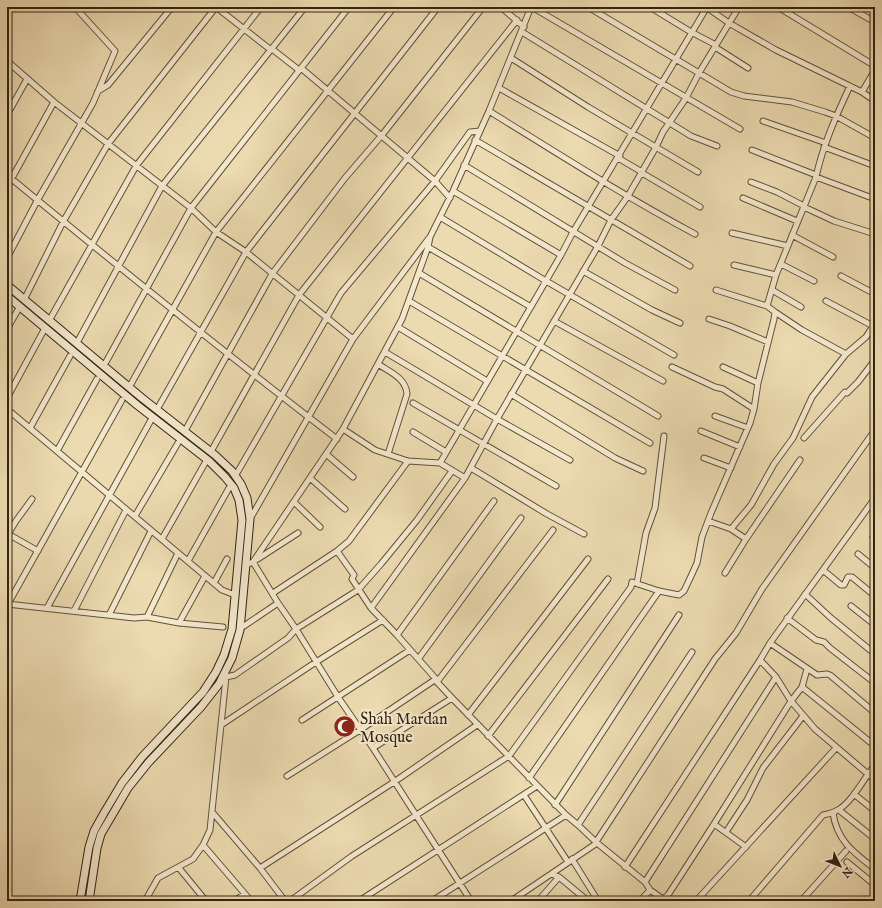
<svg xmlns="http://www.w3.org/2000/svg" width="882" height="908" viewBox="0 0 882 908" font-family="'IM FELL English',serif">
	<rect width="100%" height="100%" fill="#ecdab0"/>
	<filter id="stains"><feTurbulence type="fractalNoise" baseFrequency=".005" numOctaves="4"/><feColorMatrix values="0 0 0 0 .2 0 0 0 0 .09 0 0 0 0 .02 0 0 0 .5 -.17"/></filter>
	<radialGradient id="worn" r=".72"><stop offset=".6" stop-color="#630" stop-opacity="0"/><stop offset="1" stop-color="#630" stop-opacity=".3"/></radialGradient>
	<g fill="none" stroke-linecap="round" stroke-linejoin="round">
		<defs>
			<path id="street" d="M 216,7 L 271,50
				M 501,7 L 524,27
				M 532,7 L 740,129
				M 588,7 L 731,92 L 744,96 L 792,102 L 825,112 L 836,116 L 875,138
				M 650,7 L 691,32 L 716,45
				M 706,7 L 729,23 L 776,50 L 862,92 L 875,101
				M 778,7 L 875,66
				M 848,7 L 875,22
				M 522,32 L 691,136 L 717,146
				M 715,47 L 748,68
				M 272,49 L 299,70
				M 511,58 L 588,107 L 698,172
				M 7,61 L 54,102 L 191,208 L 216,232 L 246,252 L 353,339
				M 301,68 L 435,181 L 450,198
				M 499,88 L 620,156
				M 98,91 L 108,85 L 172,7
				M 862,92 L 875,70
				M 489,111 C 557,153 624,196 695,234
				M 7,115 L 27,79
				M 763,121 L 826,143
				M 475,140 L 690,266
				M 824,147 L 875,166
				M 752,150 L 816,175
				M 618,158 L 642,172
				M 464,165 L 625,263 L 675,290
				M 642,173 L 700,207
				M 7,175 C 116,265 225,353 337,439
				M 816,177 L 875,199
				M 751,182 L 777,192 L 804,206
				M 7,187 L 54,102
				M 453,191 L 561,255
				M 743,198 L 797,221
				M 804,207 L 834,221 L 875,234
				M 440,217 L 546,281 L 674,355
				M 732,233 L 788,246
				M 792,235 L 833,257
				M 428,247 L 531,307
				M 7,258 L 37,201 L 93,103 L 115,51 L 75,7
				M 781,264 L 814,281
				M 734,265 L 776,275
				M 583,271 L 652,310 L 680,323
				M 419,273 L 658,416
				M 841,276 L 875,294
				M 716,290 L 767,306
				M 772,290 L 801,307
				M 25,298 L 63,222 L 108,144 L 216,7
				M 409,301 L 650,443
				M 826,301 L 873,326
				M 775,312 L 802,330 L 846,354
				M 709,319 L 730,326 L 768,342
				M 49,321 L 136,166 L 261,7
				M 554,321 L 663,381
				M 398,327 L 487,381
				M 7,329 L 19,308
				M 78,341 L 162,186 L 305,7
				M 385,352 L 497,419 L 570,460
				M 106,362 L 191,208 L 349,7
				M 378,364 C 390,372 406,378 407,394 L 388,454
				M 672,367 L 715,387 L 723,389 L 754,409
				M 723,367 L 758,383
				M 131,384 L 216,232 L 394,7
				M 511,394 L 615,458 L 643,471
				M 7,398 L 45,328
				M 413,403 L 556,486
				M 159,406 L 246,252 L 438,7
				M 7,409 L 222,590 L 235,595
				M 715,416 L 748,428
				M 30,428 L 70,356
				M 186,429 L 272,274 L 345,178 L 382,135 L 483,7
				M 343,429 L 375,450 L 408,461 L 440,463 L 465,478
				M 701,431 L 740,447
				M 413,432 L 446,452
				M 804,438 L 845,392 L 847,393 L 858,382 L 875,360
				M 213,448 L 299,295 L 517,20
				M 57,451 L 97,379
				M 326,454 L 353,477
				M 704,458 L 731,468
				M 440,463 L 561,255 L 573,232 L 707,7
				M 471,468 L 547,514 L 584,534
				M 237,473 L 341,293 L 435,181 L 470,132 L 480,131
				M 310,478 L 345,509
				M 294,502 L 320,527
				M 135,516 L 178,443
				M 250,519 L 353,339 L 429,238
				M 708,521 L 731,529 L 751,505 L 774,464 L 793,438 L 812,397 L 846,354 L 866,337 L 873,326 L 875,318
				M 731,529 L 746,539
				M 8,534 L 38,551
				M 7,536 L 16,521 L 32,499
				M 873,537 L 875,539
				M 162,539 L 205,463
				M 337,551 L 354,575 L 352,579 L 371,608 L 397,635 L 436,679 L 437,682 L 452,698 L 566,815 L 578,825 L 597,843 L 645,882 L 650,890 L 640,901
				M 858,554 L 875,568
				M 188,561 L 229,488
				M 253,562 L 343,429 L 402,319 L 428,247 L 430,237 L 453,191 L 489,111 L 531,7
				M 253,562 L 278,603 L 296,629 L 338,697 L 373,748 L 471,901
				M 246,565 L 253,562 L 298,533
				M 823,570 L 841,585 L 844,585 L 848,577 L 852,577 L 875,596
				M 725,573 L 746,539 L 800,460
				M 214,583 L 227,559
				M 637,583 L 646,533 L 655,508 L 664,436
				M 273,593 L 337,551 L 349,541 L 408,461
				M 805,594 L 831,618 L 875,654
				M 7,604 L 134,618 L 147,617 L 179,623 L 223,627
				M 8,604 L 122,400
				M 851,606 L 875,625
				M 47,608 L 151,420
				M 371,608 L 465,478 L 497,419 L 598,246 L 611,220 L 628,196 L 656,147 L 663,132 L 686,98 L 699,73 L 739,7
				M 74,611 L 126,510
				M 109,615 L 151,531
				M 147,617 L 178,553
				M 787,618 L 816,640 L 824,642 L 830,648 L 875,683
				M 179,623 L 205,576
				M 244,626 L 278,603
				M 397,635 L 494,501
				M 770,643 L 817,675 L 827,674 L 830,675 L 875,713
				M 419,658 L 521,518
				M 760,660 L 776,677 L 791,701 L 815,729 L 875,780
				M 226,677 L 235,675 L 288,638 L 296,629 L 358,590 L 381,564 L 417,520 L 452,471
				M 437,682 L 553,530
				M 802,687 L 875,746
				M 468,715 L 588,559
				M 302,720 L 410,650
				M 221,725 L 316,662 L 383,620
				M 488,736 L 608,579
				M 373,748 L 452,698
				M 287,776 L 360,730 L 436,679
				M 529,778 L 659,591
				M 854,794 L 875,811
				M 524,795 L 568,862
				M 555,805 L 679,615
				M 839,810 L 875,839
				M 213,813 L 260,868 L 285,901
				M 833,813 C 837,841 854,853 875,869
				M 714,824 L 746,847
				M 578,825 L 692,652
				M 726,832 L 747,800 L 763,768 L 803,716
				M 596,842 L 715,659 L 736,633 L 762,589 L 875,430
				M 203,845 L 251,901
				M 572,859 L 595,896 L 596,901
				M 847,862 L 875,885
				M 625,867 L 760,660 L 770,643 L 875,498
				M 179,868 L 206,901
				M 260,868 L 394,782 L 477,725
				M 559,877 L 588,901
				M 645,882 L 776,677
				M 650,890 L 663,899 L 668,895 L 714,824 L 791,701 L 802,687 L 807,669
				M 145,901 L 158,878 L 193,859 L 203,845 L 210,830 L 226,677 L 225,676
				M 234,901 L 245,894
				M 290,901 L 352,856 L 509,756 L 631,587 L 632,582 L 659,591 L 679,595 L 684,591 L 692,574 L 697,563 L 702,537 L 711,513 L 750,423 L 754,409 L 758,383 L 774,319 L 775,312 L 767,306 L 776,275 L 816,177 C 823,145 836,116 850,86
				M 359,901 L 537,786
				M 432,901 L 566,815
				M 511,901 L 597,843
				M 538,901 L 559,877 L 551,874
				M 696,901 L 836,748
				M 749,901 L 823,815 C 828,814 833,813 838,810 C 853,801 864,778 875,765
				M 801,901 L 846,851"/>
			<path id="secondary" d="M 7,285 L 142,398 L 215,455 L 232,471 L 241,484 L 247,498 L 250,519 L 240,630 L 232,658 L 219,684 L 201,707 L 148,763 L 128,788 L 111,817 L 101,834 L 97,848 L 89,901
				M 7,296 L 137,405 L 209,461 L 225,477 L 234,488 L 239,500 L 242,520 L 232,629 L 224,655 L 216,672 L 203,692 L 142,757 L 122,783 L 104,813 L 94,831 L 89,847 L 80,901"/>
		</defs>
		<use href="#street" stroke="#61523a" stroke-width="7"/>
		<use href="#secondary" stroke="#332513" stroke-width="9"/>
		<use href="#street" stroke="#f3e7cc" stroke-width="5"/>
		<use href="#secondary" stroke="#f3e7cc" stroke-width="7"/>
	</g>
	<defs>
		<symbol id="mosque-disc" viewBox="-11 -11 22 22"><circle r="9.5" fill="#8f2418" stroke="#f3e7cc"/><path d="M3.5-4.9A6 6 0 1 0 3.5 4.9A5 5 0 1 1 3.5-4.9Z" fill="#fff"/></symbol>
	</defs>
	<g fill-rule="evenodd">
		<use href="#mosque-disc" x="332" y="714" width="25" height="25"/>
	</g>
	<g text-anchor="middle" stroke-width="4" stroke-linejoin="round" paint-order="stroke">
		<g font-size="16" fill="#332513" stroke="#f3e7cc" text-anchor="start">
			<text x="360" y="724">Shah Mardan<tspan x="360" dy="18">Mosque</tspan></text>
		</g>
	</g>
	<rect width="882" height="908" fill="none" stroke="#ecdab0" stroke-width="24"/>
	<rect x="8" y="8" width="866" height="892" fill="none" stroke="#332513" stroke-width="2"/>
	<rect x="12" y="12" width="858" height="884" fill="none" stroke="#332513"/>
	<g transform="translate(840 866) rotate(133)" stroke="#f3e7cc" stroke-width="3" paint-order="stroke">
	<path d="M0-3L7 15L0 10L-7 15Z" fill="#332513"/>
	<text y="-6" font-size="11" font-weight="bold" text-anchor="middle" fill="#332513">N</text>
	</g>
	<rect width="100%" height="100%" filter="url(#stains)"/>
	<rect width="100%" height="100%" fill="url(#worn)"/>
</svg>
